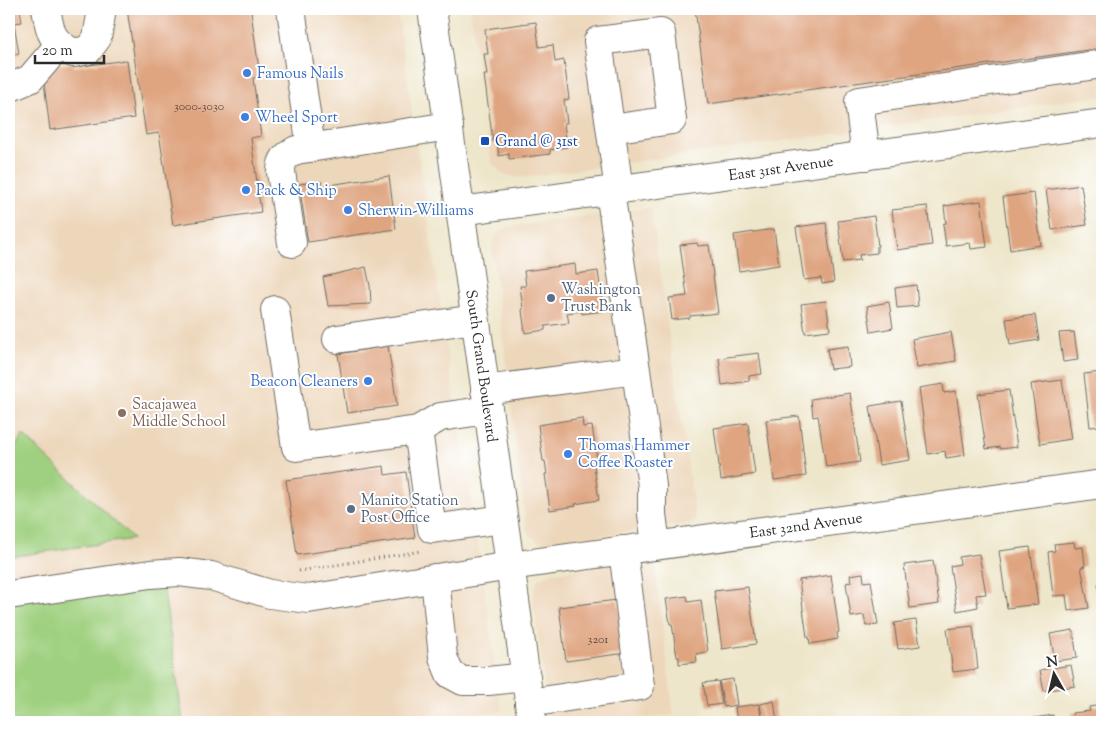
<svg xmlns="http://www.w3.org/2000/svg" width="1111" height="731" viewBox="0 0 1111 731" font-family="'Sorts Mill Goudy',serif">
	<rect width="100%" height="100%" fill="#fff"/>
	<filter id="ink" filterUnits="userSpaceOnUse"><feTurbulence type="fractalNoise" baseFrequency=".02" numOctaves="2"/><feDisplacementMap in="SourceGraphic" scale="10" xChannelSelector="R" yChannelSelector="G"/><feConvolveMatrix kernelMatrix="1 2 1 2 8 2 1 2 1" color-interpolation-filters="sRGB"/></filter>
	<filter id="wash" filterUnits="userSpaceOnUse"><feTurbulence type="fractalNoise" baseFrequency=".0096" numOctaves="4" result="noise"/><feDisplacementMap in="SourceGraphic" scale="20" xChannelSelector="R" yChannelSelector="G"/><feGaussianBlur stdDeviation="1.12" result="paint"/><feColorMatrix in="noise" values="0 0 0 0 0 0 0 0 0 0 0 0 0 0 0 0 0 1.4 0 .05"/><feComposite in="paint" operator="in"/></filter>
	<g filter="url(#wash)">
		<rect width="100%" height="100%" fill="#eee6ca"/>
		<path fill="#edd7bb" d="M 9,9 L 397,9 L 454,398 L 476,531 L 502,711 L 416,722 L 9,722 Z
			M 470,9 L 1102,9 L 1102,96 L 520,178 L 502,174 L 491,162 Z
			M 651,208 L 696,522 L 548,543 L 540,542 L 529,535 L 526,527 L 492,250 L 493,243 L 496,236 L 502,230 L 510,227 Z
			M 654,559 L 674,715 L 617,722 L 550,722 L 533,597 L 535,586 L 539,579 L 549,574 Z"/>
		<path fill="#9fd07f" stroke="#657e55" d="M 23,435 L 133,539 L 9,557 L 9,457 Z
			M 162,578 L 183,722 L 9,722 L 9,599 Z"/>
		<g id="blocks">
			<path fill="#dfa480" d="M 9,9 L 20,9 L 22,22 L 14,23 L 19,54 L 9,56 Z
				M 127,9 L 258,9 L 258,11 L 251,12 L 260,77 L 253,78 L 261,136 L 251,138 L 261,212 L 173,225 L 159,133 L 146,135 Z
				M 695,9 L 1102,9 L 1102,48 L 708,104 Z
				M 536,22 L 539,47 L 553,45 L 555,62 L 564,60 L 569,99 L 564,100 L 567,123 L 564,123 L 567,147 L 550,150 L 550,154 L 509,159 L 509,154 L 499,156 L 497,142 L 493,142 L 484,75 L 487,75 L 484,54 L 488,54 L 485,29 Z
				M 127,60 L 134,118 L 50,130 L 42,67 L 73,63 L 74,67 Z
				M 389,176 L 396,229 L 308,242 L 299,184 L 321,181 L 322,186 Z
				M 1081,185 L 1087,225 L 1052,230 L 1046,190 Z
				M 1034,193 L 1041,245 L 1010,250 L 1003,197 Z
				M 981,201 L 987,247 L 971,249 L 970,243 L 946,246 L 943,224 L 946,223 L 944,206 Z
				M 927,206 L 932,245 L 897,250 L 892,210 Z
				M 874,216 L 878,246 L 877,246 L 877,253 L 859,255 L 860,260 L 843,262 L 838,221 Z
				M 826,223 L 834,282 L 822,284 L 821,278 L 804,280 L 796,227 Z
				M 774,229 L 779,265 L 739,271 L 734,235 Z
				M 697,243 L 698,246 L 709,245 L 718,313 L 690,316 L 690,318 L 672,320 L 669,298 L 687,296 L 680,245 Z
				M 575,264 L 576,274 L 598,271 L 603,311 L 582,314 L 582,311 L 567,313 L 569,323 L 545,326 L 545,330 L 525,333 L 522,310 L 523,309 L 520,286 L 526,286 L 524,271 Z
				M 366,267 L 370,286 L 371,304 L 328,306 L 323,277 Z
				M 916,285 L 918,306 L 897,308 L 895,288 Z
				M 826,301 L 830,330 L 805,333 L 801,304 Z
				M 889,302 L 893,328 L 871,332 L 867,306 Z
				M 1035,315 L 1039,340 L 1010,345 L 1006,319 Z
				M 951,332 L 956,361 L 917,368 L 912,339 Z
				M 1074,332 L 1078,360 L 1063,362 L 1059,333 Z
				M 388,346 L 397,406 L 347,413 L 338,354 Z
				M 848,346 L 850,367 L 830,369 L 827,349 Z
				M 759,353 L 762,374 L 749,376 L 749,381 L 722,385 L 719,358 Z
				M 1102,372 L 1102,426 L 1090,427 L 1084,374 Z
				M 1062,380 L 1071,439 L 1040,444 L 1031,384 Z
				M 943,384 L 944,393 L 956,391 L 965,455 L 946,458 L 945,451 L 928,454 L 919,388 Z
				M 1009,390 L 1017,447 L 1000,449 L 1000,447 L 986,449 L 978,394 Z
				M 850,393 L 860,462 L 826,467 L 818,416 L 813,417 L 811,399 Z
				M 901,401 L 910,460 L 879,465 L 870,406 Z
				M 799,416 L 806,476 L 774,480 L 766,420 Z
				M 582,418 L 583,427 L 592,426 L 597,459 L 593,459 L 599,500 L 575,504 L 576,506 L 550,510 L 545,474 L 547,474 L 545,461 L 543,461 L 538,425 Z
				M 748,423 L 755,474 L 721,480 L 714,428 Z
				M 384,466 L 385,475 L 406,472 L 415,538 L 297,555 L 286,480 Z
				M 1074,542 L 1075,548 L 1083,547 L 1085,566 L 1081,567 L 1089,608 L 1068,611 L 1066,595 L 1053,596 L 1048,552 L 1055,551 L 1054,544 Z
				M 1030,547 L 1038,604 L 1007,608 L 999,551 Z
				M 979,554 L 986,594 L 976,595 L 978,607 L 957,611 L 950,566 L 960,564 L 959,557 Z
				M 933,561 L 939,604 L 910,608 L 904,565 Z
				M 863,573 L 864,582 L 871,581 L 878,625 L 866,626 L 864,615 L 851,617 L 846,583 L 851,582 L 850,575 Z
				M 831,575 L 839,632 L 837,633 L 838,639 L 810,644 L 809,637 L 807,637 L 799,580 Z
				M 1098,584 L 1102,584 L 1102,601 L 1101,601 Z
				M 748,587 L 756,644 L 722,649 L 714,591 Z
				M 687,596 L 688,602 L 701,600 L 708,652 L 696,654 L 697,662 L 679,664 L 679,657 L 677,657 L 672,624 L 670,624 L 666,599 Z
				M 617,600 L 634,652 L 566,661 L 559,607 Z
				M 916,620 L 920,646 L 898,649 L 894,623 Z
				M 973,626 L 978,669 L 953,672 L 947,629 Z
				M 1073,630 L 1077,658 L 1055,661 L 1050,634 Z
				M 1071,665 L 1075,686 L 1044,691 L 1040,670 Z
				M 733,679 L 737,705 L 724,707 L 719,681 Z
				M 718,681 L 722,704 L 707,706 L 703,683 Z
				M 774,701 L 777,722 L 763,722 L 760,704 Z
				M 759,704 L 762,722 L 737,722 L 735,707 Z
				M 1102,705 L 1102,722 L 1074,722 L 1072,713 L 1090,711 L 1089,707 Z
				M 1053,715 L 1054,722 L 1022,722 L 1022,720 Z
				M 999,719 L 999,722 L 984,722 L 984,721 Z"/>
		</g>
	</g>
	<g filter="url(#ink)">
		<use href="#blocks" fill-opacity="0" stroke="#6f6c63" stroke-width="1"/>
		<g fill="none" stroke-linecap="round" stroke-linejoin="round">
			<defs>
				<path id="minor" d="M 46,9 C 51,34 50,39 73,53 L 88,50 L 97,38 L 101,15 L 101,9
					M 291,9 L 311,148
					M 9,88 L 30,79 L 60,44
					M 611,129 L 672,120 L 661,33 L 598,41 L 619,190
					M 866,156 L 859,101 L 1102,64
					M 461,211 L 1102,123
					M 292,243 L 281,172 C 281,159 286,156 296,150 L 449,126
					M 275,310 L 296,447 L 418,430 L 440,417 L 488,410
					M 337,339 L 475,319
					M 636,370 L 652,486 L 652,514 L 656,545
					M 485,390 L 636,370 L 610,191
					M 418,430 L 432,529 L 503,519
					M 435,578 L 443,657 L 450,674 L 463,681 L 488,681 L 526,677
					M 9,595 L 150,574 L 179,572 L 211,576 L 270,594 L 308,599 L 510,566 L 1102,484
					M 529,703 L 640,686 L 623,550"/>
				<path id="major" d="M 432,9 L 532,722"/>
			</defs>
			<use href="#minor" stroke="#6f6c63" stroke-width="30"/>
			<use href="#major" stroke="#6f6c63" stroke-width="30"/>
			<path stroke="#6f6c63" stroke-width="3" stroke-dasharray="1 4" stroke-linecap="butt" d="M 299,571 L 421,551"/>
			<use href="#minor" stroke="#fff" stroke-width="28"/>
			<use href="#major" stroke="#fff" stroke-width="28"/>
		</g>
	</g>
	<g fill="#3f7fe0" stroke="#fff" stroke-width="2">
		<circle cx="247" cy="73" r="5"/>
		<circle cx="245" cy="117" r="5"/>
		<circle cx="246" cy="190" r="5"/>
		<circle cx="348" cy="210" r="5"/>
		<circle cx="368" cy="381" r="5"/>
		<circle cx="568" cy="454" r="5"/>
	</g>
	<rect fill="#1a4fb4" stroke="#fff" stroke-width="2" x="480" y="136" width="10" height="10" rx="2.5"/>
	<g fill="#5c6f8a" stroke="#fff" stroke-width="2">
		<circle cx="551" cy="298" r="5"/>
		<circle cx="351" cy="509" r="5"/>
	</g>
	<circle fill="#8d6e63" stroke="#fff" stroke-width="2" cx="122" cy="413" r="5"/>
	<g text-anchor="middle" stroke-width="4" stroke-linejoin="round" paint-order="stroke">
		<g font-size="12" fill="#584940">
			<text x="199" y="110">3000-3030</text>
			<text x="598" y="643">3201</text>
		</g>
		<g font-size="15" fill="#366cbe" stroke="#fff" text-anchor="start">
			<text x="257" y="78">Famous Nails</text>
			<text x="255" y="122">Wheel Sport</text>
			<text x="256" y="195">Pack &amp; Ship</text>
			<text x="358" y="215">Sherwin-Williams</text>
			<text x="358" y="386" text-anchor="end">Beacon Cleaners</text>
			<text x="578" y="450">Thomas Hammer<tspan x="578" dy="17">Coffee Roaster</tspan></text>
		</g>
		<g font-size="15" fill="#164399" stroke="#fff" text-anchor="start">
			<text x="495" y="146">Grand @ 31st</text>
		</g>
		<g font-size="15" fill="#2b2b2b" stroke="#fff">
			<text transform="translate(781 168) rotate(-8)" y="5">East 31st Avenue</text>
			<text transform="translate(482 366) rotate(82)" y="5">South Grand Boulevard</text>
			<text transform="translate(806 525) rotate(-8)" y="5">East 32nd Avenue</text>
		</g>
		<g font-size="15" fill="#4e5e75" stroke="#fff" text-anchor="start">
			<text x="561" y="294">Washington<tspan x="561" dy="17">Trust Bank</tspan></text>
			<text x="361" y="505">Manito Station<tspan x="361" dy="17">Post Office</tspan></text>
		</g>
		<g font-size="15" fill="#785e54" stroke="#fff" text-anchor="start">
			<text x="132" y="409">Sacajawea<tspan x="132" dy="17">Middle School</tspan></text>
		</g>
	</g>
	<rect width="1111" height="731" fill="none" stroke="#fff" stroke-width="30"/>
	<g transform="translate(1054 674) rotate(352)" stroke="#ffffff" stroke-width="4" paint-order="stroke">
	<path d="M0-4L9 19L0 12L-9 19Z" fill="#2b2b2b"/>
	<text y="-8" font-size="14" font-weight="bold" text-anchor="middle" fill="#2b2b2b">N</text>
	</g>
	<path d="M35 55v8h69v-8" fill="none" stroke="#2b2b2b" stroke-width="2.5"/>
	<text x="42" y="55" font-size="15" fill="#2b2b2b" stroke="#ffffff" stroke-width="4" paint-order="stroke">20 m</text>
</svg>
